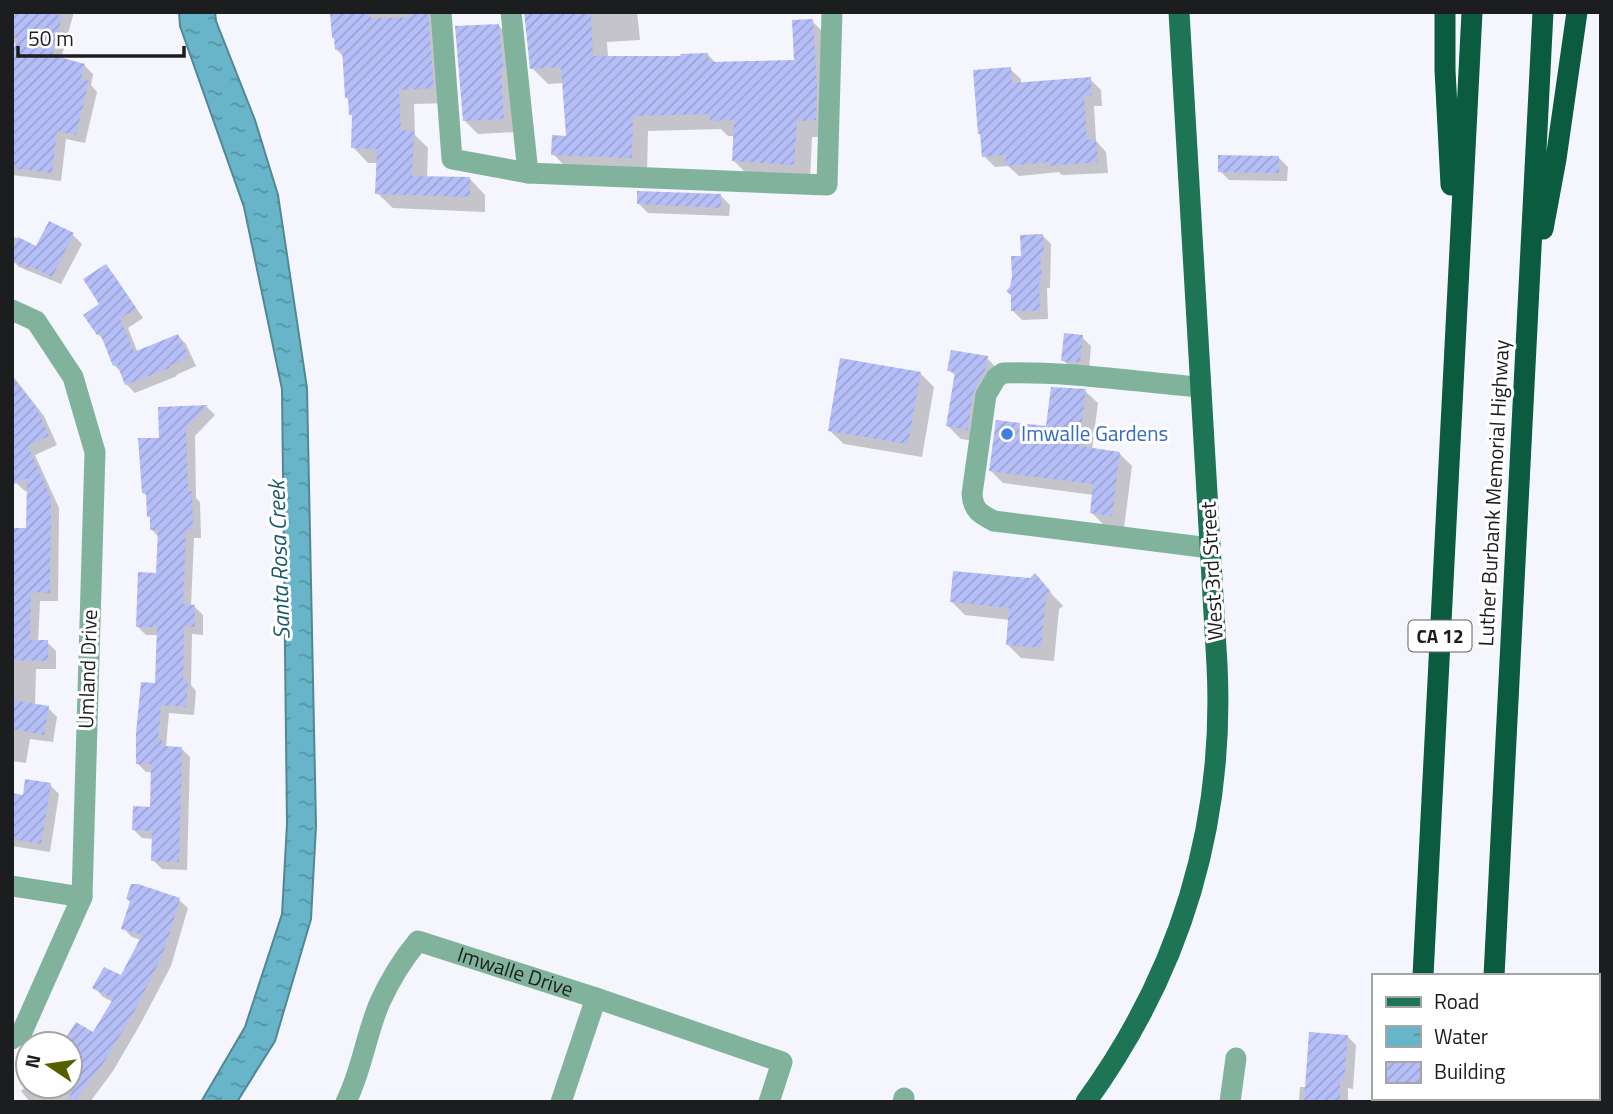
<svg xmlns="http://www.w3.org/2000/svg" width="1613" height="1114" viewBox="0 0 1613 1114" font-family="'Titillium Web',sans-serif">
	<defs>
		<pattern id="water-ripples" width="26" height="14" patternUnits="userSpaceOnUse" patternTransform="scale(1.75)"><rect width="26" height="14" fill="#68b5c9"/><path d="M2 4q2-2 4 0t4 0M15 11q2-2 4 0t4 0" fill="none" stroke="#5593a3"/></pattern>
		<pattern id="building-hatch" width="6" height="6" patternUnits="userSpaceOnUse" patternTransform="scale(1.75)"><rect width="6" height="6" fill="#b5bef7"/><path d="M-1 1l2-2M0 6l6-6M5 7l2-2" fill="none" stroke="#9ba3d3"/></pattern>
	</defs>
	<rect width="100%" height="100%" fill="#f5f6fd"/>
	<path fill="url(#water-ripples)" stroke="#518796" stroke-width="2" d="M 179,12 L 215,12 L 216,21 L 255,120 L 278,195 L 307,388 L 316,826 L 311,919 L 275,1041 L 237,1102 L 201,1102 L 245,1027 L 282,914 L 287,824 L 282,389 L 244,207 L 180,26 Z"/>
	<path fill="#0003" d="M 74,12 L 61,59 L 84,65 L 93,74 L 91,85 L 97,92 L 85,143 L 66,139 L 61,181 L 12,175 L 12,100 L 18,44 L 12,42 L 12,13 Z
		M 332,12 L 431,12 L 448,103 L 414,104 L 415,135 L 428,148 L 427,178 L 470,179 L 485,195 L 485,212 L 393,208 L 377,193 L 378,163 L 368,163 L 353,147 L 354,117 L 351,115 L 350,101 L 347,98 L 344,57 L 336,49 Z
		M 525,12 L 637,12 L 640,40 L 607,42 L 608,57 L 682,57 L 708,55 L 717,64 L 796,62 L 812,21 L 828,37 L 831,136 L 812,137 L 810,180 L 750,177 L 734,161 L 735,136 L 728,136 L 721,129 L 648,131 L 647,173 L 569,170 L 553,154 L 568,138 L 564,83 L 548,84 L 532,68 Z
		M 498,25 L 512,39 L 516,132 L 478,134 L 464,120 Z
		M 1010,69 L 1021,79 L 1021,84 L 1090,79 L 1101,90 L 1102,106 L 1094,106 L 1096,141 L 1106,152 L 1108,173 L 1062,175 L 1059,172 L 1019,176 L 1008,166 L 995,167 L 984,156 Z
		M 1279,158 L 1288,167 L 1287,181 L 1229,180 L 1220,171 Z
		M 721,196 L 730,205 L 729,216 L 648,213 L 639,204 Z
		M 73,235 L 82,244 L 61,284 L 19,267 L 12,260 L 12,236 L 37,249 Z
		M 1042,235 L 1051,244 L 1050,288 L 1047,288 L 1048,319 L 1022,320 L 1013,311 L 1022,258 Z
		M 106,266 L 114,275 L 143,318 L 128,328 L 138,353 L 178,336 L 186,344 L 196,366 L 176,375 L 177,376 L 135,393 L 126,384 L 121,372 L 114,365 L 105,342 L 98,334 Z
		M 1082,337 L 1091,346 L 1089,370 L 1072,369 L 1063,360 Z
		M 987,358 L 1000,372 L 981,442 L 961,439 L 947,425 L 956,376 L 949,370 Z
		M 920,373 L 934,387 L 922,457 L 844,444 L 830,431 Z
		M 12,375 L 44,416 L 57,445 L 35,455 L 59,508 L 58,601 L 40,601 L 38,642 L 47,642 L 56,651 L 56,669 L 36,669 L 35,706 L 48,708 L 57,717 L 53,742 L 30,739 L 26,763 L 12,761 L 12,530 L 28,530 L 29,490 L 25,491 L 16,483 L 12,474 Z
		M 1085,391 L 1098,403 L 1092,450 L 1119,453 L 1132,466 L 1124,528 L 1104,525 L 1091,512 L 1094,495 L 1003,483 L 990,470 L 1047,428 Z
		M 207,407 L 215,415 L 195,436 L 196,498 L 200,502 L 201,538 L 194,538 L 191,606 L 195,607 L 203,615 L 203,635 L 192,634 L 191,685 L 196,691 L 194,715 L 169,713 L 166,746 L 181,748 L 190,757 L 187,870 L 162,869 L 153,860 L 154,839 L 142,838 L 133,829 L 152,809 L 153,772 L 146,772 L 137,763 L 157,684 L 158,635 L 146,635 L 137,626 L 158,575 L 159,537 L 152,530 L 148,497 L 144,493 L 161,439 L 160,408 Z
		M 1035,576 L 1063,606 L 1059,609 L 1054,661 L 1021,658 L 1007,644 L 1010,620 L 965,615 L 952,602 L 1030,580 Z
		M 50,785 L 59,794 L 50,852 L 12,846 L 12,795 L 24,797 Z
		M 179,900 L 188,908 L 171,966 L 141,1023 L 113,1071 L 90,1102 L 30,1102 L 21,1091 L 28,1085 L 70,1086 L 70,1044 L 63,1044 L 76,1024 L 94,1034 L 113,1002 L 103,997 L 95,988 L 122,978 L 141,940 L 132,937 L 123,928 Z
		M 1347,1036 L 1356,1045 L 1353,1089 L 1348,1088 L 1348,1102 L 1299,1102 L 1300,1087 L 1306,1087 Z
		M 1597,1077 L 1601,1077 L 1601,1102 L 1569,1102 L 1569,1098 L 1597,1098 Z"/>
	<path fill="url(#building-hatch)" d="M 12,12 L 47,12 L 62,16 L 52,55 L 85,64 L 81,79 L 89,81 L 76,135 L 57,131 L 52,173 L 12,168 L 12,56 L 17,38 L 12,37 Z
		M 330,12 L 371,12 L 371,19 L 410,17 L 410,12 L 428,12 L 434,88 L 399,90 L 401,130 L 414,131 L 412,176 L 470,177 L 470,197 L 375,194 L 377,149 L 351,148 L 352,115 L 349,115 L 348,98 L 345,98 L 342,49 L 335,50 L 334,38 L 332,38 Z
		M 524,12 L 591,12 L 593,56 L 681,56 L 680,54 L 708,53 L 709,62 L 794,60 L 792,20 L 813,19 L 817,87 L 816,120 L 797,121 L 794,165 L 732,161 L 734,120 L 710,121 L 710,114 L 633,116 L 632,158 L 551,155 L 552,135 L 566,136 L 561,67 L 530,69 Z
		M 499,24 L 504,71 L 501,71 L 504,119 L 463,121 L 455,26 Z
		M 1011,67 L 1012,83 L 1091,77 L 1092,95 L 1084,96 L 1087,140 L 1096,139 L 1098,162 L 1050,166 L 1050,162 L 1006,166 L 1005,155 L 982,157 L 980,134 L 978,134 L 973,70 Z
		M 1218,155 L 1279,156 L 1279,173 L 1218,172 Z
		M 637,191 L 721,194 L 721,208 L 637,204 Z
		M 49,221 L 74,233 L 52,277 L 30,266 L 29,269 L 12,261 L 12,250 L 18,237 L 36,246 Z
		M 1043,234 L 1044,255 L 1040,255 L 1042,280 L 1039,280 L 1040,311 L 1011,311 L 1011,295 L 1006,291 L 1010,287 L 1012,277 L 1011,256 L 1021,256 L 1020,235 Z
		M 106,264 L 136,308 L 120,319 L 134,352 L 178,334 L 189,357 L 169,366 L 170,368 L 125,385 L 117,364 L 113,366 L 100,333 L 97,335 L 83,315 L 99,304 L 83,279 Z
		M 1064,333 L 1083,335 L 1080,362 L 1061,361 Z
		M 951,350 L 988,356 L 985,371 L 973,393 L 968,430 L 946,426 L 955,372 L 947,371 Z
		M 840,358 L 921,372 L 908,444 L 828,431 Z
		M 12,376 L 35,405 L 49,436 L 28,446 L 51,498 L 50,593 L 31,592 L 30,640 L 48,640 L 48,661 L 12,660 L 12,528 L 26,528 L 27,478 L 12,485 Z
		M 1051,387 L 1086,389 L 1079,446 L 1120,452 L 1112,516 L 1090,513 L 1093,484 L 989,471 L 996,420 L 1046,426 Z
		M 208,405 L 186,427 L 188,491 L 192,491 L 193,530 L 186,530 L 183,604 L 195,605 L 195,627 L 184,626 L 183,680 L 188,680 L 186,707 L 161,705 L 158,740 L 162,740 L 162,746 L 182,747 L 179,862 L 151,861 L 152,831 L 132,830 L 133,806 L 150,807 L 151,764 L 136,764 L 136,733 L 141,682 L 155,683 L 157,627 L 136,627 L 138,572 L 156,573 L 158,530 L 150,530 L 150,517 L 147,517 L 146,494 L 142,493 L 138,438 L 159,438 L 158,407 Z
		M 953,571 L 1030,578 L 1035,573 L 1051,592 L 1046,596 L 1041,648 L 1006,645 L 1009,608 L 950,602 Z
		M 12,700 L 49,706 L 44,735 L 12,729 Z
		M 25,779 L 51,783 L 41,844 L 12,839 L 12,793 L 23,795 Z
		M 131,884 L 138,884 L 180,898 L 177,910 L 162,956 L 133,1014 L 104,1062 L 74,1102 L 70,1102 L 72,1043 L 65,1039 L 76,1022 L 93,1032 L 113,999 L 92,988 L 104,967 L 121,975 L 142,935 L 121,929 L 130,901 L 126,899 Z
		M 1309,1032 L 1348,1035 L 1344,1081 L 1340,1081 L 1340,1102 L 1304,1102 Z"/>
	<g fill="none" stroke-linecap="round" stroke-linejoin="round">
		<g stroke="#81b39c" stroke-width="21">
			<path d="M 441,12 L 452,159 L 528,173 L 827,185 L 832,12"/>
			<path d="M 511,12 L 528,173"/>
			<path d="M 12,310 L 36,321 L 73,377 L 95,452 L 82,897 L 22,1032 L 12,1039"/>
			<path d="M 1200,387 C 1135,382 1070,371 1003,373 L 996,378 L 986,395 L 972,494 C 973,510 980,514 994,521 L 1210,548"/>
			<path d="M 12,886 L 82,897"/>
			<path d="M 1597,1035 L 1601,1035"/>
			<path id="s1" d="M 346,1102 C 362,1070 366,1034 380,1002 C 390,980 403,959 418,941 L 596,998 L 782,1062 L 769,1102"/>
			<path d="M 561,1102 L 596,998"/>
			<path d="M 903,1102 L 904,1098"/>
			<path d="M 1230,1102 L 1236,1058"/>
		</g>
		<path stroke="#1d7555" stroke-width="21" d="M 1086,1102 C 1180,972 1225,825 1217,665 L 1179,12"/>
		<path stroke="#0b5b40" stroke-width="21" d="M 1445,12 L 1445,70 L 1451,185
			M 1543,229 L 1556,159 L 1577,12
			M 1423,976 L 1472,12
			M 1494,976 L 1543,12
			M 1417,1102 L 1417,1098
			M 1488,1102 L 1488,1098"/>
	</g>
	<circle fill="#3f7fe0" stroke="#fff" stroke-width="2.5" cx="1007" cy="434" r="7"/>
	<g text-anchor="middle" stroke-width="6" stroke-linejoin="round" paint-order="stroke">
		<rect fill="#fff" stroke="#606162" stroke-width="2" x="1408.5" y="620.5" width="63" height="31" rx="5"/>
		<g font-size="19" font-weight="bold" fill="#1c1d1f">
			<text x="1440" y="643">CA 12</text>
		</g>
		<g font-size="21" fill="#366cbe" stroke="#fff" text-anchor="start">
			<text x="1021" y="441">Imwalle Gardens</text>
		</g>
		<g font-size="21" fill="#1c1d1f" stroke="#fff">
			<text transform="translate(1494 493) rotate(-87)" y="7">Luther Burbank Memorial Highway</text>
			<text transform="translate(1212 571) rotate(-93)" y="7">West 3rd Street</text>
			<text transform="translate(88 669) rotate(-88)" y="7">Umland Drive</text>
			<text dy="7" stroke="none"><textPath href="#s1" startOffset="280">Imwalle Drive</textPath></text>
		</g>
		<g font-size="23" font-style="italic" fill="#1b5a69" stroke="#fff">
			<text transform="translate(279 560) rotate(-92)" y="8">Santa Rosa Creek</text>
		</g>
	</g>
	<rect width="1613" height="1114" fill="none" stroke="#1c1d1f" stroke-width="28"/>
	<rect x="1372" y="974" width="228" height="126" fill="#ffffff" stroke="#a4a5a5" stroke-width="2"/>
	<rect x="1386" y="997" width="35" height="10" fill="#1d7555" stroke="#a4a5a5" stroke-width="2"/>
	<text x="1434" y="1009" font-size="21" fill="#1c1d1f">Road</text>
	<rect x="1386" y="1026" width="35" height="21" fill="url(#water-ripples)" stroke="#a4a5a5" stroke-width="2"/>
	<text x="1434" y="1044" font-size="21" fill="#1c1d1f">Water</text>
	<rect x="1386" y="1062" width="35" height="21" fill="url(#building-hatch)" stroke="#a4a5a5" stroke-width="2"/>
	<text x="1434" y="1079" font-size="21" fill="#1c1d1f">Building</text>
	<g transform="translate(49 1065) rotate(283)"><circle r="33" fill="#ffffff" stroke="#a4a5a5" stroke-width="2"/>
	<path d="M0-5L12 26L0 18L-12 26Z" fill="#546000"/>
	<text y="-10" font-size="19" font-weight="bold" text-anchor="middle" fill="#1c1d1f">N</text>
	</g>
	<path d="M18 46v10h166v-10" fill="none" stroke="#1c1d1f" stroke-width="3.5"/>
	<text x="28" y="46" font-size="21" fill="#1c1d1f" stroke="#ffffff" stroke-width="5" paint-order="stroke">50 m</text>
</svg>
